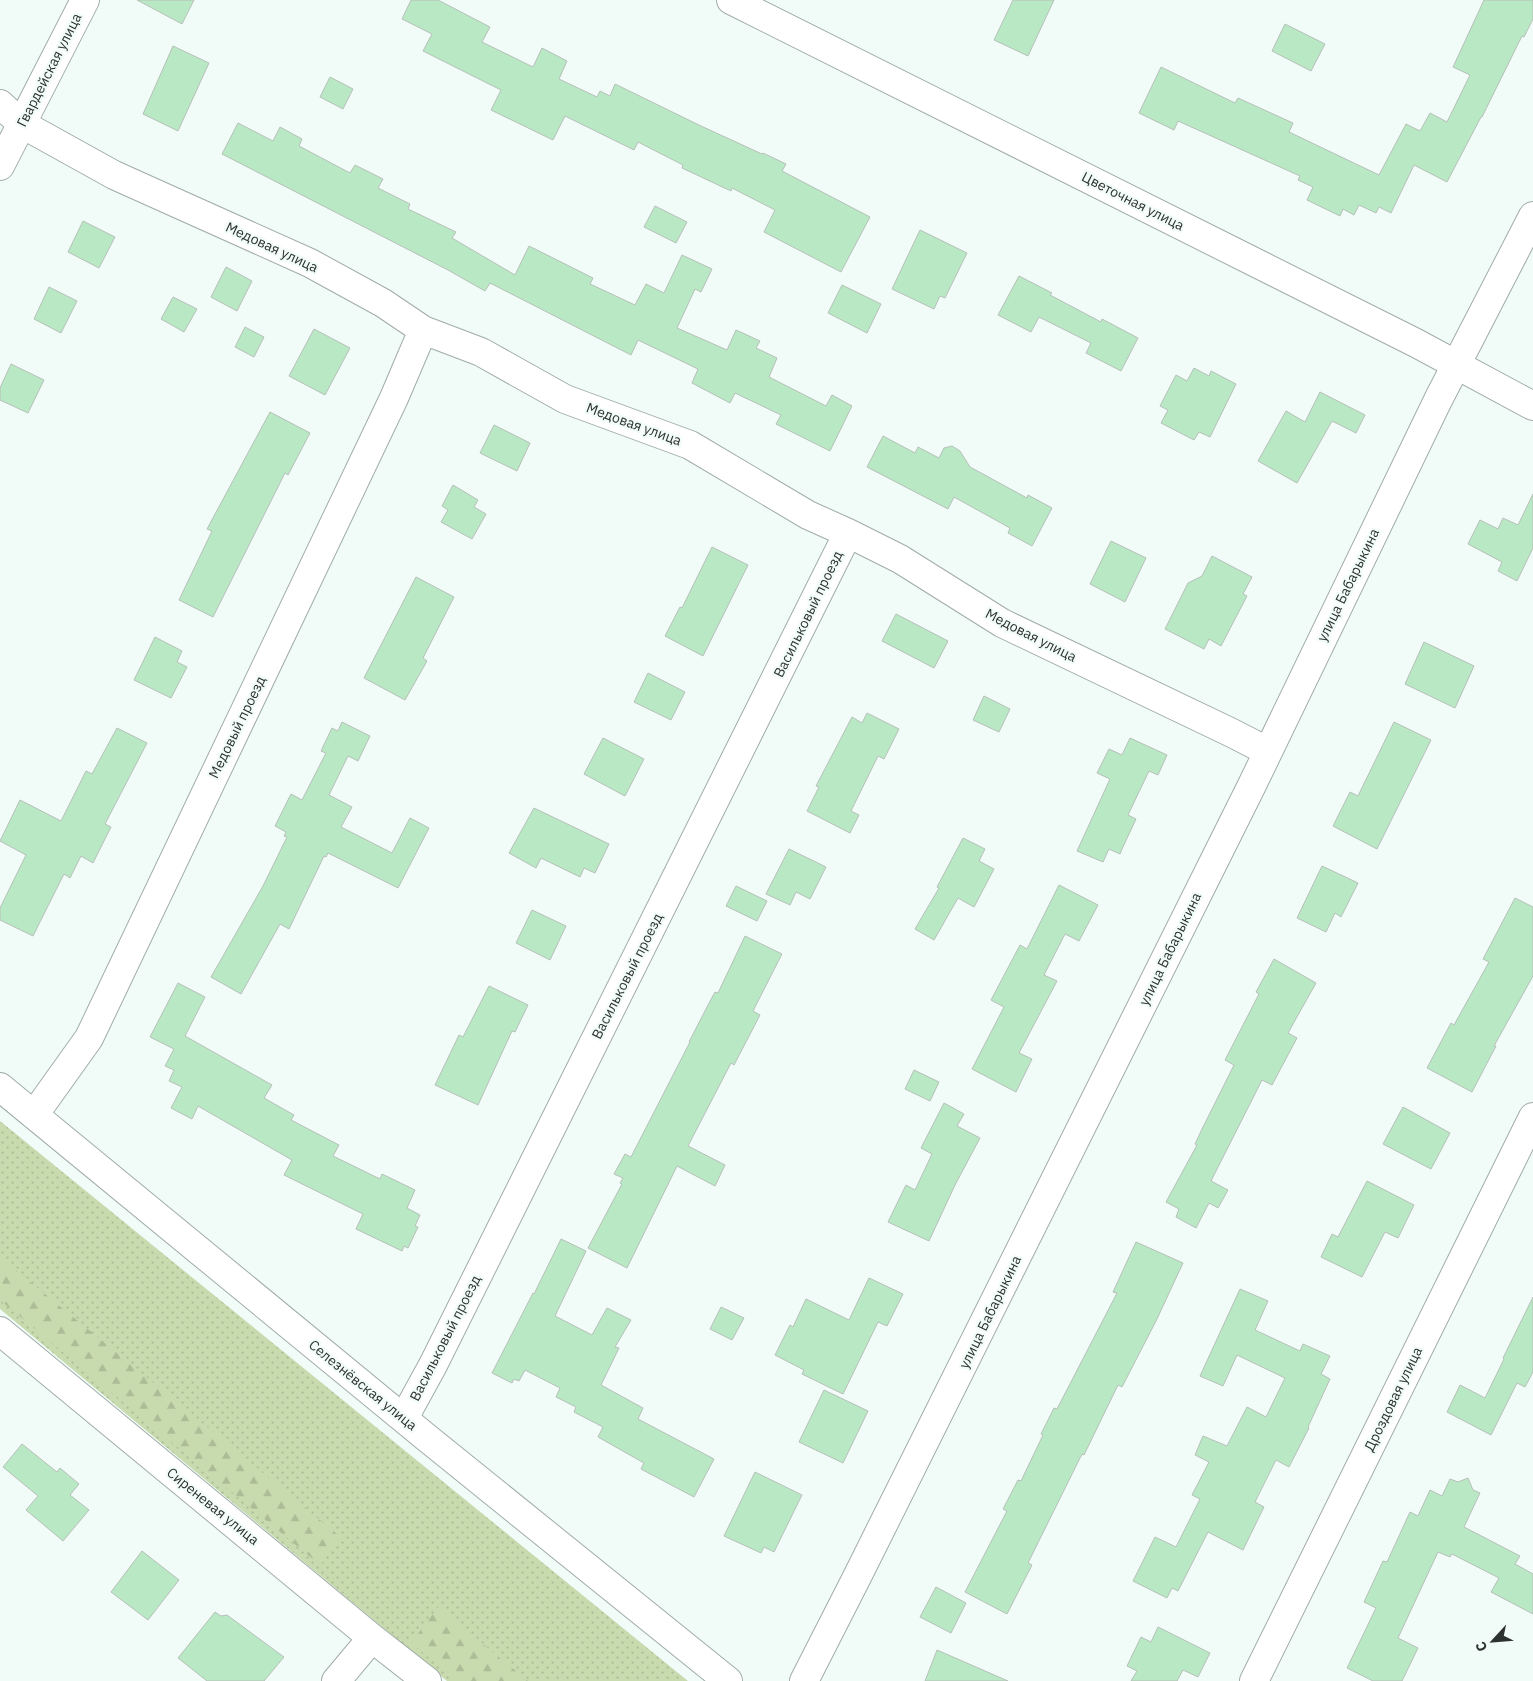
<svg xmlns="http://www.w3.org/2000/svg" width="1533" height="1681" viewBox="0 0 1533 1681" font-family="'IBM Plex Sans',sans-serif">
	<defs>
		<pattern id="grass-dots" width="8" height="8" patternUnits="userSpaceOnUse" patternTransform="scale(1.25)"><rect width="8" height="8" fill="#c8dbae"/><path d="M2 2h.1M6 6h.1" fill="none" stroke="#acbc96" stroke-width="1.8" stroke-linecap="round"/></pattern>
		<pattern id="forest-firs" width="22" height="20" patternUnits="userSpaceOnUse" patternTransform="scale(1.25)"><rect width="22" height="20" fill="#c8dbae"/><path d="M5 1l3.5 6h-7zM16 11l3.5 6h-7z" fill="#acbc96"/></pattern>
	</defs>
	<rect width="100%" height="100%" fill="#f1fcf9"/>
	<path fill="url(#grass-dots)" d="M 0,1121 L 688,1681 L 447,1681 L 0,1309 Z"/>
	<path fill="url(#forest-firs)" d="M 0,1257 L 342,1538 L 320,1565 L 0,1300 Z
		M 438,1607 L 528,1681 L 458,1681 L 411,1643 Z"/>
	<path fill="#b9e9c4" stroke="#b7bfb9" d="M 137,0 L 194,0 L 182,24 Z
		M 411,0 L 438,0 L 490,27 L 482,42 L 533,67 L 542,48 L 567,61 L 559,79 L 597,97 L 600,91 L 610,96 L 615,84 L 701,126 L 762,154 L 763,153 L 786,164 L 782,171 L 870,217 L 841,272 L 764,232 L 775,210 L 732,188 L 731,191 L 682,168 L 683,165 L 638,142 L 634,150 L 565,116 L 553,140 L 491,110 L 501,90 L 423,51 L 432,34 L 402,19 Z
		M 1013,0 L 1054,0 L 1028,56 L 994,40 Z
		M 1484,0 L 1533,0 L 1533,19 L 1524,37 L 1522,36 L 1482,117 L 1481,117 L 1447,182 L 1414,165 L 1391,213 L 1379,207 L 1376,213 L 1359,205 L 1354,215 L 1343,209 L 1340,216 L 1307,200 L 1313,187 L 1298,180 L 1300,176 L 1178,121 L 1174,130 L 1139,113 L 1161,67 L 1235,103 L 1238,98 L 1293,123 L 1289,132 L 1379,175 L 1406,124 L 1420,131 L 1430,113 L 1447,122 L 1470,75 L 1453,67 Z
		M 1285,24 L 1325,44 L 1311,71 L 1272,51 Z
		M 173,46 L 209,63 L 178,131 L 143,114 Z
		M 330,77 L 353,89 L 343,109 L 320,97 Z
		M 238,123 L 273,141 L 280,127 L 302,139 L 299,146 L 350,173 L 355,165 L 383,179 L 378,188 L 410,204 L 408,209 L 456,232 L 452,238 L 515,275 L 529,246 L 593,278 L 590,284 L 635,305 L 646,284 L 664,293 L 682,255 L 712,269 L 701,292 L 695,289 L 677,328 L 727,350 L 736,330 L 760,341 L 756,348 L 777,358 L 769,377 L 826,406 L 832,395 L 852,406 L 830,451 L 776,424 L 781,415 L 735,393 L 730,403 L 692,383 L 698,369 L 638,340 L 631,355 L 490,283 L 485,291 L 448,270 L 222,154 Z
		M 655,206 L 687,222 L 676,243 L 644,227 Z
		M 83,221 L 115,237 L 99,268 L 68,252 Z
		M 920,230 L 967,253 L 945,298 L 940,296 L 934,309 L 892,289 Z
		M 226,267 L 252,281 L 237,311 L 211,297 Z
		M 1019,276 L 1052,293 L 1050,295 L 1101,322 L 1102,319 L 1138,338 L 1121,371 L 1086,353 L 1091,343 L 1039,317 L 1031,332 L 998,315 Z
		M 842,285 L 881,304 L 867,333 L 828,313 Z
		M 49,287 L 77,301 L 61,333 L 34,319 Z
		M 173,297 L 197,309 L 184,332 L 161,319 Z
		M 245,327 L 264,337 L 254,357 L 235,347 Z
		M 314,329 L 350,348 L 325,395 L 289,376 Z
		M 11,364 L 44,380 L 28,413 L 0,400 L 0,388 Z
		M 1194,368 L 1209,376 L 1211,371 L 1236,384 L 1210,437 L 1199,432 L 1194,440 L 1161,423 L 1168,410 L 1160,406 L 1176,375 L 1187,381 Z
		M 1320,392 L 1365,415 L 1356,433 L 1332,421 L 1297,483 L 1258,461 L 1286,411 L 1305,422 Z
		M 270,412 L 310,433 L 288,475 L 285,473 L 213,617 L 179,600 L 212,531 L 207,529 Z
		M 494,425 L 530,443 L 517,471 L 480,453 Z
		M 883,436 L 915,453 L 918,447 L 939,458 L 944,448 L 952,446 L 960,451 L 970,467 L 1027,498 L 1028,495 L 1052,508 L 1032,546 L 1008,533 L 1010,528 L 954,497 L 948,509 L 867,467 Z
		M 453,485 L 478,500 L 474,507 L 486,514 L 472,539 L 441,522 L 448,510 L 442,506 Z
		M 1533,494 L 1533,548 L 1517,581 L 1498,571 L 1502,562 L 1468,544 L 1480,520 L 1498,529 L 1503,518 L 1518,525 Z
		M 1111,541 L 1146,558 L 1125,602 L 1090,584 Z
		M 712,547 L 748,565 L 703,656 L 665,636 L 680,607 L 682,608 Z
		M 1212,556 L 1252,577 L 1243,594 L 1247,596 L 1221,646 L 1209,639 L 1204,649 L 1165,629 L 1188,583 L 1202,576 Z
		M 416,577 L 454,597 L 423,658 L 427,661 L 405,700 L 364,678 Z
		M 896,614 L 948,641 L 934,668 L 882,641 Z
		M 155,637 L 182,651 L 177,662 L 187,667 L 171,698 L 134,680 Z
		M 1424,642 L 1474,666 L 1455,708 L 1405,684 Z
		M 648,673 L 685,692 L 671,720 L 634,702 Z
		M 984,696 L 1010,709 L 999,732 L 973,720 Z
		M 867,713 L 899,729 L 884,759 L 878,756 L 851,811 L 859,815 L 850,833 L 807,811 L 819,787 L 816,786 L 852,717 L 862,723 Z
		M 342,722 L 370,736 L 358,761 L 348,756 L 329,795 L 352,807 L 341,827 L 392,853 L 410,818 L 429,828 L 398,888 L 328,853 L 326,857 L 324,856 L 289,929 L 280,924 L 241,994 L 211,977 L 263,886 L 287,837 L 284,836 L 286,832 L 275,826 L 291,794 L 302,800 L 326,753 L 321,751 L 332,728 L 338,731 Z
		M 1394,722 L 1431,740 L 1377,849 L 1333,826 L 1350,792 L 1358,796 Z
		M 117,728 L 147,743 L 105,824 L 111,827 L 93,863 L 81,856 L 70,878 L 64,874 L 33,936 L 0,920 L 0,908 L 26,855 L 0,841 L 20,800 L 61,821 L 86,771 L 92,774 Z
		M 603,738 L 644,759 L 625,796 L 584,774 Z
		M 1130,738 L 1167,755 L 1158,775 L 1149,771 L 1128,815 L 1136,819 L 1122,849 L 1120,854 L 1109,849 L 1103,862 L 1077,851 L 1110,779 L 1097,773 L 1109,749 L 1122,755 Z
		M 534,808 L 609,844 L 595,873 L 584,868 L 580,877 L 541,858 L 536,868 L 509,853 Z
		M 963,838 L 985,849 L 979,861 L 994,869 L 974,907 L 958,898 L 934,940 L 915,929 L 939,888 L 937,887 Z
		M 789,849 L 826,867 L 810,899 L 796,892 L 790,905 L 766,894 Z
		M 1322,866 L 1358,883 L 1341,917 L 1335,913 L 1326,932 L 1297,918 Z
		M 1059,885 L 1098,905 L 1079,941 L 1065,934 L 1044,975 L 1057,981 L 1019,1053 L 1032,1059 L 1016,1092 L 972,1069 L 1004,1007 L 991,1000 L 1020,945 L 1027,949 Z
		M 736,886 L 767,901 L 757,921 L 726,906 Z
		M 1515,898 L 1533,907 L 1533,976 L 1494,1046 L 1496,1046 L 1472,1092 L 1427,1068 L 1451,1023 L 1454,1025 L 1489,962 L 1483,959 Z
		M 532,910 L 566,926 L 550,960 L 516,943 Z
		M 745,936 L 782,954 L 753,1011 L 760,1015 L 734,1065 L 731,1063 L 688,1146 L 725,1165 L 715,1186 L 677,1166 L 627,1268 L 588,1248 L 622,1184 L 620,1183 L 623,1178 L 614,1174 L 625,1154 L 631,1157 L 690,1042 L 689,1042 L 707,1007 L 715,992 L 718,993 Z
		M 1274,959 L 1316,983 L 1288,1033 L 1297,1038 L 1272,1085 L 1262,1080 L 1211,1181 L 1228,1190 L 1218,1208 L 1209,1203 L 1196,1228 L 1176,1217 L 1179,1209 L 1166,1202 L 1197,1145 L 1195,1144 L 1202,1129 L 1234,1065 L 1225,1060 L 1259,994 L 1256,992 Z
		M 178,983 L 205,997 L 185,1036 L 272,1085 L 264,1098 L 294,1115 L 291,1120 L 339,1145 L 333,1156 L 380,1179 L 382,1174 L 415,1190 L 407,1208 L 420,1215 L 415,1226 L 418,1227 L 408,1248 L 404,1246 L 402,1251 L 356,1229 L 363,1214 L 284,1175 L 292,1160 L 198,1106 L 192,1119 L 171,1108 L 182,1087 L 169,1081 L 174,1070 L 165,1066 L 174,1049 L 150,1037 Z
		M 489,986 L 528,1005 L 515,1032 L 512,1031 L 478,1105 L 435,1085 L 459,1035 L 463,1037 Z
		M 914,1070 L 939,1082 L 930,1101 L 905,1089 Z
		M 944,1103 L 964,1114 L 957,1126 L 980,1138 L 955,1185 L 929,1241 L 888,1222 L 906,1185 L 915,1190 L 932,1154 L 921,1148 Z
		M 1403,1107 L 1450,1133 L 1431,1169 L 1383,1144 Z
		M 1367,1181 L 1414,1205 L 1398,1238 L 1385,1232 L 1362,1277 L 1321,1257 L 1332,1234 L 1338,1237 Z
		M 561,1239 L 586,1251 L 555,1316 L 592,1335 L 607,1308 L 631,1320 L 615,1347 L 619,1348 L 601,1385 L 643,1408 L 638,1419 L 714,1459 L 694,1497 L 641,1469 L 644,1463 L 598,1437 L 603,1427 L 574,1412 L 576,1407 L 556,1397 L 560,1388 L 525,1370 L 519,1381 L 514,1379 L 512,1383 L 492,1373 L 533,1293 L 534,1294 Z
		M 1136,1242 L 1183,1263 L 1157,1319 L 1122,1387 L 1118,1385 L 1084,1455 L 1082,1454 L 1028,1563 L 1032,1565 L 1007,1614 L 965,1592 L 1007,1511 L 1003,1509 L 1018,1480 L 1021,1481 L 1043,1435 L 1041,1434 L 1054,1408 L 1057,1409 L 1117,1293 L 1113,1292 Z
		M 869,1278 L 903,1294 L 887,1326 L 878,1322 L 843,1394 L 802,1374 L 804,1370 L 775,1355 L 790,1325 L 793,1327 L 806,1299 L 849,1320 Z
		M 1240,1289 L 1268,1301 L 1255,1330 L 1300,1351 L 1303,1344 L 1330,1356 L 1321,1374 L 1330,1379 L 1308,1427 L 1309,1428 L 1289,1467 L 1276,1460 L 1255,1502 L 1264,1507 L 1243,1550 L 1208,1532 L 1178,1591 L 1172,1588 L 1167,1598 L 1133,1581 L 1155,1537 L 1176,1547 L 1200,1499 L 1192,1495 L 1209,1462 L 1195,1455 L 1203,1436 L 1227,1446 L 1247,1407 L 1266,1417 L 1285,1378 L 1237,1355 L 1223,1386 L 1200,1376 Z
		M 1533,1297 L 1533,1372 L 1525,1387 L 1517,1383 L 1491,1435 L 1447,1412 L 1460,1385 L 1485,1398 L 1504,1359 L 1503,1358 Z
		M 721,1307 L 744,1318 L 732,1340 L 710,1329 Z
		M 824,1390 L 868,1411 L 843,1463 L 799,1442 Z
		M 22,1444 L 57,1472 L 60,1468 L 79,1484 L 70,1495 L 89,1510 L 63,1541 L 26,1510 L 38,1496 L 3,1467 Z
		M 755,1472 L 802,1495 L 774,1552 L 764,1547 L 761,1553 L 724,1536 Z
		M 1468,1478 L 1473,1490 L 1480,1493 L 1464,1527 L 1520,1556 L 1515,1564 L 1533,1574 L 1533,1614 L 1491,1592 L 1499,1578 L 1452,1554 L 1450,1557 L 1438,1552 L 1398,1638 L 1418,1648 L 1402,1681 L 1373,1681 L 1347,1668 L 1376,1608 L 1364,1602 L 1383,1561 L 1387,1562 L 1410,1512 L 1418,1516 L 1430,1490 L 1442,1496 L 1450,1479 L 1458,1482 Z
		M 142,1551 L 179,1580 L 148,1620 L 111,1592 Z
		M 936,1587 L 966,1603 L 951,1633 L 920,1617 Z
		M 215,1612 L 221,1616 L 227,1615 L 284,1657 L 264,1681 L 207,1681 L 178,1658 Z
		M 1158,1627 L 1210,1653 L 1198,1677 L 1183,1670 L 1177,1681 L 1131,1681 L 1137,1671 L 1127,1666 L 1141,1637 L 1151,1642 Z
		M 937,1650 L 1008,1681 L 925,1681 Z"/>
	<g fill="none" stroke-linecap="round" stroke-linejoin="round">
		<defs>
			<path id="minor" d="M 731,0 L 1416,343 L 1533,406
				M 0,104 L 22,124 L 114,175 L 310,263 L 383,303 L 423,330 L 481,352 L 565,399 L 690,445 L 808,515 L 848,533 L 900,559 L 1002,623 L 1232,733 L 1267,751
				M 0,166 L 85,0
				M 0,1087 L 427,1438 L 728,1681
				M 34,1115 L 89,1038 L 394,398 L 423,330
				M 0,1331 L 372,1638 L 427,1681
				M 404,1418 L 433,1365 L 848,533
				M 336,1681 L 372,1638
				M 804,1681 L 857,1577 L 1252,785 L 1438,400 L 1533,216
				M 1254,1681 L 1533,1117"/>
		</defs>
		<use href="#minor" stroke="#a1aca9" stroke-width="30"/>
		<use href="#minor" stroke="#fff" stroke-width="28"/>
	</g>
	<g text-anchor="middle" stroke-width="4.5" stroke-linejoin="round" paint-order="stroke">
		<g font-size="14" fill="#2d3130" stroke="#f1fcf9">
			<text transform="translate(49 70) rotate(-63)" y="5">Гвардейская улица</text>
			<text transform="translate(1133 201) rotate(27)" y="5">Цветочная улица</text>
			<text transform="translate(272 247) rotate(25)" y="5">Медовая улица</text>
			<text transform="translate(634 424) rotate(20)" y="5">Медовая улица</text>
			<text transform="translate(1348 585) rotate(-64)" y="5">улица Бабарыкина</text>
			<text transform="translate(808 614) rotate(-64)" y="5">Васильковый проезд</text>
			<text transform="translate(1031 635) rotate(27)" y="5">Медовая улица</text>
			<text transform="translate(237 727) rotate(-64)" y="5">Медовый проезд</text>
			<text transform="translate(1170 949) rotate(-64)" y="5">улица Бабарыкина</text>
			<text transform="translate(627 976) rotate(-63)" y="5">Васильковый проезд</text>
			<text transform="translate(990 1312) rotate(-64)" y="5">улица Бабарыкина</text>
			<text transform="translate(445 1338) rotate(-63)" y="5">Васильковый проезд</text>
			<text transform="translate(363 1385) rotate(39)" y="5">Селезнёвская улица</text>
			<text transform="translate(1393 1399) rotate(-64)" y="5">Дроздовая улица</text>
			<text transform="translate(213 1506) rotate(39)" y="5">Сиреневая улица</text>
		</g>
	</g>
	<g transform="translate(1493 1641) rotate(244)" stroke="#f1fcf9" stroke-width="4" paint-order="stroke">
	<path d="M0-4L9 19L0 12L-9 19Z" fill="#2d3130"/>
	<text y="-8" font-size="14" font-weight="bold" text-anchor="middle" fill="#2d3130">С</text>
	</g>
</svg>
